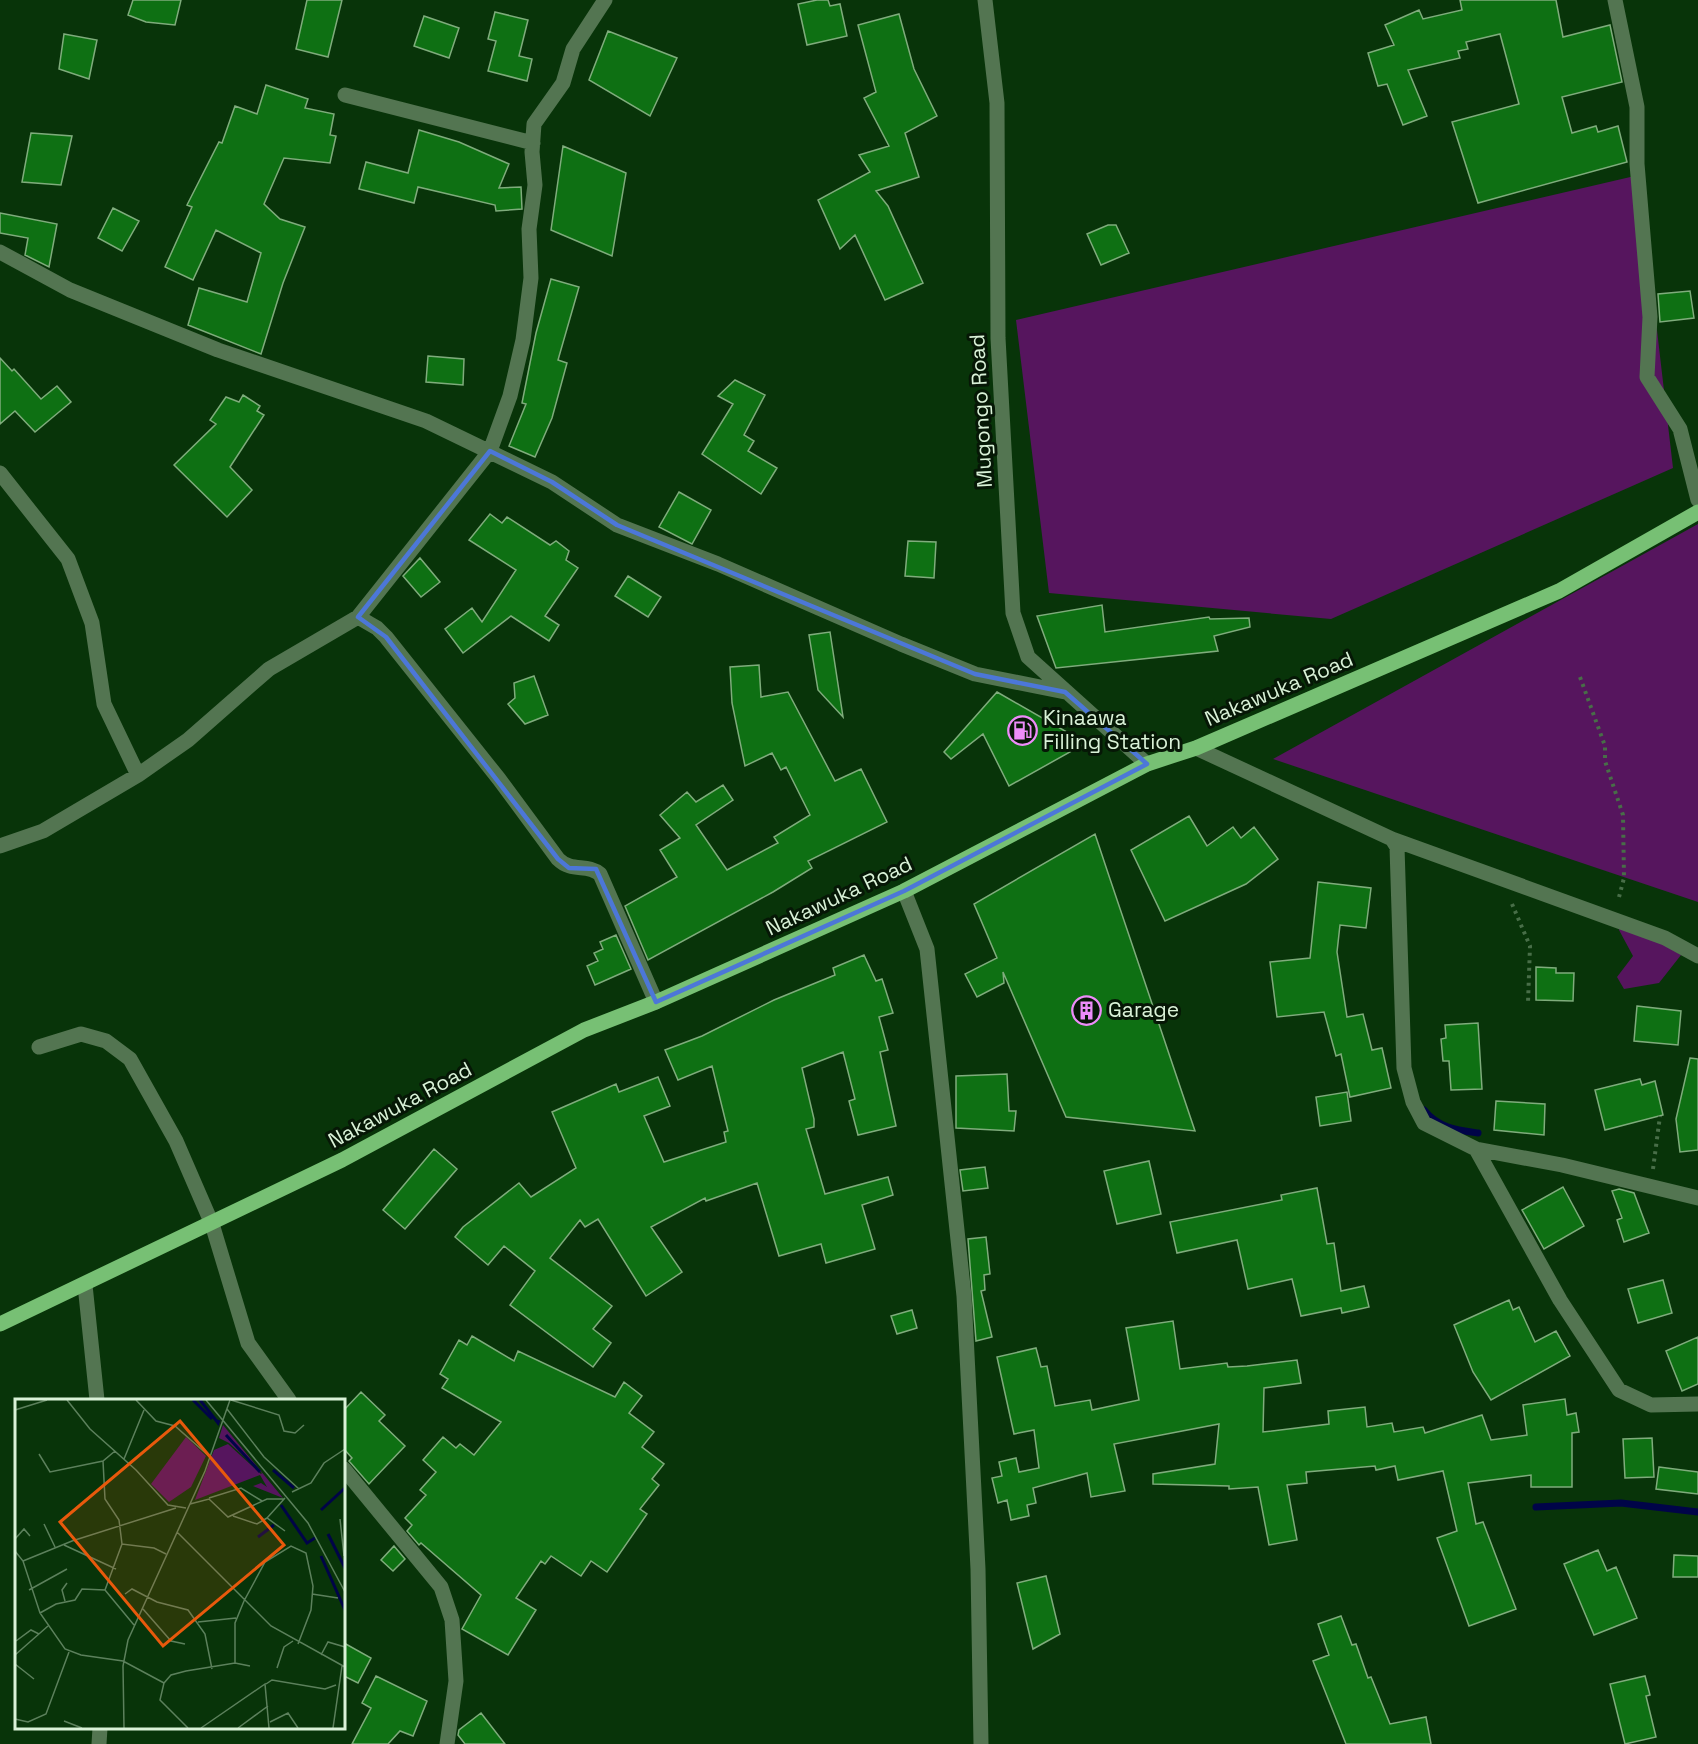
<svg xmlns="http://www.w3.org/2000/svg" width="1698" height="1744" viewBox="0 0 1698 1744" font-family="'Space Grotesk',sans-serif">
	<rect width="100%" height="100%" fill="#083409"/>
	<path fill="#56155e" d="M 1639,175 L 1673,468 L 1331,619 L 1049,593 L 1016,320 Z
		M 1698,524 L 1698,902 L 1273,759 Z
		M 1622,916 L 1681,955 L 1659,983 L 1624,989 L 1617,977 L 1633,956 L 1619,930 Z"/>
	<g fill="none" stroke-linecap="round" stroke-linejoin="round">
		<path stroke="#000448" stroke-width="7" d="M 1424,1110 C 1438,1128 1457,1130 1478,1133
			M 1536,1507 L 1621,1503 L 1698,1512"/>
	</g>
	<path fill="#0e7013" stroke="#7fac7c" stroke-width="1.5" d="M 133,0 L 181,0 L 175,25 L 146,22 L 128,15 Z
		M 307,0 L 342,0 L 328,57 L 296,49 Z
		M 817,0 L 828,0 L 830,6 L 840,4 L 847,36 L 807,45 L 798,4 Z
		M 1460,0 L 1556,0 L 1563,37 L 1610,25 L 1622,82 L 1562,97 L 1572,133 L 1596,126 L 1598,132 L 1618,126 L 1627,162 L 1478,203 L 1452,122 L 1519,104 L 1500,34 L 1466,42 L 1468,49 L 1458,51 L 1460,58 L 1408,70 L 1427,116 L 1403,125 L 1387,84 L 1378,86 L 1368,53 L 1394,45 L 1385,25 L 1419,10 L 1423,19 L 1462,10 Z
		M 495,12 L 528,20 L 519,56 L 532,59 L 527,81 L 488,71 L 496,41 L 488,39 Z
		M 899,14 L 914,69 L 937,116 L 905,133 L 919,177 L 876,191 L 888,206 L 923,283 L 885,300 L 855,235 L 840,249 L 818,200 L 870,172 L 859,155 L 889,146 L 864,98 L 876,92 L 858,25 Z
		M 424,16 L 459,28 L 449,58 L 414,46 Z
		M 608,31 L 677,58 L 650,116 L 589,80 Z
		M 64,34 L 97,40 L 89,79 L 59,69 Z
		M 266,85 L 308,99 L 305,108 L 334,114 L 330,135 L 336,136 L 330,163 L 284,158 L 264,204 L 280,219 L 305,227 L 283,283 L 261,354 L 188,325 L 199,288 L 247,302 L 261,253 L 216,230 L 193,280 L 165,267 L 192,207 L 187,205 L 219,142 L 222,143 L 235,106 L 257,114 Z
		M 419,130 L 459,142 L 509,164 L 499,188 L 521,187 L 522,209 L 496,211 L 495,205 L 418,187 L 414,203 L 359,189 L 366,162 L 408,173 Z
		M 31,133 L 72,136 L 61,185 L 22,182 Z
		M 563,146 L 626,173 L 612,256 L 551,230 Z
		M 113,208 L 139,221 L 122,251 L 98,238 Z
		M 0,213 L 57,224 L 49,267 L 25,255 L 28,238 L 0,233 Z
		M 1108,225 L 1116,225 L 1129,253 L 1101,265 L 1087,234 Z
		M 551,279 L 579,287 L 558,360 L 567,363 L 552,418 L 535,457 L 509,446 L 526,404 L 522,403 L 536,333 Z
		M 1690,291 L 1694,318 L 1660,322 L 1658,294 Z
		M 428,356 L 464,359 L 463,385 L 426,382 Z
		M 0,358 L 12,371 L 14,369 L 41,399 L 57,386 L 71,402 L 35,432 L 15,411 L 0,424 Z
		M 735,380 L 765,395 L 744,435 L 754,441 L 748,451 L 777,468 L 761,494 L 702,454 L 733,404 L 718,396 Z
		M 243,395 L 260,406 L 257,411 L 264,415 L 230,467 L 252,490 L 227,517 L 174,465 L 216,424 L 210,420 L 226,397 L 239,402 Z
		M 679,492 L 711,510 L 692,544 L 659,527 Z
		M 490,514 L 502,523 L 507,517 L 550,545 L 556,541 L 569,551 L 566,560 L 578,568 L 545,616 L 559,625 L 549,641 L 511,616 L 463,653 L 445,629 L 472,608 L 482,622 L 516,570 L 469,540 Z
		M 908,541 L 936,542 L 934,578 L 905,576 Z
		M 420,558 L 440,582 L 421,597 L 403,576 Z
		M 628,576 L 661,597 L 648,617 L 615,596 Z
		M 1102,605 L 1105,632 L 1209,617 L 1210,619 L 1249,618 L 1250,627 L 1214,636 L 1218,651 L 1056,668 L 1037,616 Z
		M 830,632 L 843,717 L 818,690 L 809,635 Z
		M 759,665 L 761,697 L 788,692 L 835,781 L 861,769 L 887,822 L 808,861 L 812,868 L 773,892 L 648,960 L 625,906 L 677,877 L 660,850 L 680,838 L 660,815 L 687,792 L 696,802 L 723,785 L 733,800 L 696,825 L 727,870 L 778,843 L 774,837 L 810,815 L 786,767 L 781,770 L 772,753 L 745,766 L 732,703 L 730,667 Z
		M 534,676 L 548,715 L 525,724 L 508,704 L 515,698 L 514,683 Z
		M 997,692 L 1086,743 L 1009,786 L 983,734 L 951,759 L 944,752 Z
		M 1189,816 L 1207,846 L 1233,827 L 1241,838 L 1254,827 L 1278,859 L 1246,884 L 1165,921 L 1131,850 Z
		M 1095,834 L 1109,876 L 1195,1131 L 1066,1117 L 1003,972 L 1004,983 L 977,997 L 965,974 L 997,958 L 974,904 Z
		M 1318,882 L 1371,888 L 1366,928 L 1340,925 L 1337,952 L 1347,1017 L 1363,1014 L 1372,1050 L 1382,1048 L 1391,1088 L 1350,1097 L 1341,1054 L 1336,1056 L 1324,1012 L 1277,1017 L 1270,962 L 1310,958 Z
		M 616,935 L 631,969 L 595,985 L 587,966 L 598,961 L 594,953 L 603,949 L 600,942 Z
		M 864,955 L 876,981 L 882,979 L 893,1013 L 879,1017 L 888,1050 L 880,1052 L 896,1126 L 858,1135 L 849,1101 L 855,1099 L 843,1052 L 802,1068 L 814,1119 L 814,1127 L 806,1129 L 825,1194 L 888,1177 L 893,1195 L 862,1205 L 875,1249 L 826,1263 L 821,1244 L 779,1256 L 757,1183 L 706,1201 L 705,1198 L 651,1227 L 682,1272 L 646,1296 L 598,1219 L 585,1227 L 580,1220 L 550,1258 L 612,1306 L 593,1329 L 611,1343 L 593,1367 L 510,1305 L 535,1271 L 504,1246 L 488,1265 L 455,1237 L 463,1227 L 519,1183 L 531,1197 L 576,1168 L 552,1112 L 616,1084 L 619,1092 L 658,1077 L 670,1106 L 644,1116 L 664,1162 L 726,1142 L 724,1132 L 728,1131 L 712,1066 L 678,1080 L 665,1050 L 702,1036 L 774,1000 L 835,975 L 833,968 Z
		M 1536,967 L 1556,968 L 1556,973 L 1574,973 L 1573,1001 L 1536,1000 Z
		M 1637,1006 L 1681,1011 L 1678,1045 L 1634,1041 Z
		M 1478,1023 L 1482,1089 L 1451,1090 L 1449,1061 L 1443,1061 L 1441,1039 L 1446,1038 L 1445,1025 Z
		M 1690,1058 L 1698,1059 L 1698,1150 L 1680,1152 L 1676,1119 Z
		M 1007,1074 L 1009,1111 L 1016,1111 L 1014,1131 L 956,1128 L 956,1076 Z
		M 1640,1079 L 1642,1085 L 1655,1081 L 1663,1115 L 1605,1130 L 1595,1090 Z
		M 1347,1092 L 1351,1121 L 1320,1126 L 1316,1097 Z
		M 1496,1101 L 1545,1104 L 1544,1135 L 1494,1130 Z
		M 434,1149 L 457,1169 L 405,1229 L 383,1210 Z
		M 1149,1161 L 1161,1214 L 1117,1224 L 1104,1171 Z
		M 985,1167 L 988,1188 L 963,1191 L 960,1170 Z
		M 1563,1187 L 1584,1226 L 1544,1249 L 1522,1210 Z
		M 1317,1188 L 1327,1244 L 1334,1243 L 1341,1291 L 1364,1286 L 1369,1307 L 1342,1313 L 1341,1308 L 1301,1316 L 1292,1279 L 1248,1289 L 1237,1240 L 1177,1253 L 1170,1222 L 1282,1200 L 1281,1195 Z
		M 1619,1189 L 1634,1193 L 1649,1233 L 1624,1242 L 1617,1220 L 1622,1218 L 1612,1191 Z
		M 986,1237 L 990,1274 L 984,1275 L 985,1290 L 981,1291 L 992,1337 L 976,1341 L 968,1239 Z
		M 1663,1280 L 1672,1313 L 1638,1323 L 1628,1289 Z
		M 1509,1300 L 1513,1310 L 1519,1307 L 1535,1342 L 1556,1331 L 1570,1356 L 1491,1400 L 1473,1372 L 1454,1325 Z
		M 912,1310 L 917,1328 L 897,1334 L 891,1316 Z
		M 1173,1321 L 1180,1369 L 1227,1363 L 1228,1367 L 1247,1366 L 1297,1360 L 1301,1383 L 1264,1388 L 1263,1432 L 1329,1424 L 1328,1411 L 1365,1407 L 1367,1427 L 1392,1423 L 1394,1432 L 1423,1427 L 1425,1433 L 1482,1415 L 1491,1440 L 1527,1435 L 1523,1405 L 1565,1399 L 1567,1415 L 1576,1413 L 1579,1432 L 1572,1433 L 1572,1487 L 1531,1487 L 1531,1475 L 1468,1483 L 1476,1524 L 1483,1522 L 1516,1609 L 1469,1626 L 1437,1538 L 1457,1531 L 1443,1471 L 1398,1480 L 1395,1466 L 1376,1470 L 1375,1466 L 1306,1472 L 1307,1483 L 1287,1485 L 1297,1540 L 1269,1545 L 1258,1487 L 1229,1489 L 1229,1486 L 1153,1484 L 1153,1474 L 1215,1464 L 1219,1424 L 1114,1444 L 1125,1491 L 1091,1497 L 1087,1473 L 1033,1488 L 1036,1503 L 1027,1505 L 1029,1516 L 1011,1520 L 1007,1500 L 998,1503 L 992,1478 L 1002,1476 L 999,1462 L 1016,1458 L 1019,1472 L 1039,1468 L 1034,1430 L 1014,1434 L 997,1357 L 1036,1348 L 1041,1367 L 1047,1366 L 1055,1406 L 1090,1400 L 1092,1410 L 1139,1400 L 1126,1328 Z
		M 472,1336 L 514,1361 L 518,1351 L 615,1397 L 624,1382 L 642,1396 L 629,1413 L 654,1432 L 642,1447 L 664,1464 L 652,1479 L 659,1485 L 640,1509 L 647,1514 L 607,1572 L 591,1561 L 581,1576 L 551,1556 L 545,1564 L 541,1561 L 516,1598 L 536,1610 L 508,1655 L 462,1629 L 481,1595 L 421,1543 L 419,1545 L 407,1531 L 412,1525 L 405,1518 L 426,1495 L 420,1490 L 436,1472 L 423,1460 L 443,1437 L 456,1448 L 460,1444 L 474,1455 L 501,1422 L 442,1388 L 448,1379 L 440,1374 L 459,1340 L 467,1345 Z
		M 1698,1337 L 1698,1384 L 1682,1391 L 1666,1351 Z
		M 361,1392 L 385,1415 L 379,1421 L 405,1446 L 369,1484 L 349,1461 L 352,1458 L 344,1449 L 344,1410 Z
		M 1652,1438 L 1654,1477 L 1625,1478 L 1623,1439 Z
		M 1659,1467 L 1698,1472 L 1698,1494 L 1656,1489 Z
		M 394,1546 L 405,1559 L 393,1571 L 381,1560 Z
		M 1598,1550 L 1607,1571 L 1616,1567 L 1637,1618 L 1594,1635 L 1564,1564 Z
		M 1674,1555 L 1698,1556 L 1698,1577 L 1673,1577 Z
		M 1046,1576 L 1060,1634 L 1033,1649 L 1017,1583 Z
		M 1341,1616 L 1352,1645 L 1356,1644 L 1368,1678 L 1371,1677 L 1390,1724 L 1426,1717 L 1431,1744 L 1346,1744 L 1313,1661 L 1329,1655 L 1318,1624 Z
		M 344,1643 L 371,1658 L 358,1683 L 344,1676 Z
		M 376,1676 L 427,1701 L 413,1736 L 400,1731 L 388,1744 L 352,1744 L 371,1708 L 362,1703 Z
		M 1645,1676 L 1650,1695 L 1646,1696 L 1656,1737 L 1625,1744 L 1610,1684 Z
		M 481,1713 L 505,1744 L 465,1744 L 458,1735 L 459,1730 Z"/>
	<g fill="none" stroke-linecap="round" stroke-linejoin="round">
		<path stroke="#486e48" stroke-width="4" stroke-dasharray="3 4.5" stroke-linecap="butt" d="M 1580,677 L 1605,746 L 1605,761 L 1623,815 L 1624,878 L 1618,901
			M 1512,904 L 1530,946 L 1528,1003
			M 1653,1169 L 1660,1116"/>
		<path stroke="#537551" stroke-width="15" d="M 985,0 L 997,103 L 998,338 L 1013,613 L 1028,657 L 1147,764
			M 1615,0 L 1637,107 L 1637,164 L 1650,317 L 1647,377 L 1680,429 L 1698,500
			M 345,95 L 533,143
			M 0,252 L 70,290 L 218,350 L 426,421 L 552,482 L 617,525 L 718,564 L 901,644 L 975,674 L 1065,692
			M 0,473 L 68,559 L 92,623 L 104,704 L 138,775
			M 358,617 L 490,451 L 510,396 L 523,340 L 531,278 L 529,229 L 535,185 L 532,152 L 534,124 L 563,83 L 573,49 L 605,0
			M 1196,748 L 1392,839 L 1397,847 L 1404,1068 L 1413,1102 L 1424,1123 L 1476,1149 L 1562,1165 L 1698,1198
			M 1392,839 L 1665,938 L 1698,956
			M 0,846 L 43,831 L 138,775 L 188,740 L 269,669 L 358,617 L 377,628 L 386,637 L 499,779 L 558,859 C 572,873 587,863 600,874 L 656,1002
			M 904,891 L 927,949 L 964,1296 L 978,1569 L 981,1744
			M 39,1047 L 81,1034 L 106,1041 L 130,1059 L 176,1141 L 212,1224 L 248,1343 L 289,1400
			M 1476,1149 L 1560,1300 L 1619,1390 L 1651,1405 L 1698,1404
			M 85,1285 L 97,1400
			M 344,1469 L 441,1587 L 452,1620 L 456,1681 L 447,1744
			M 99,1744 L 100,1728"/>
		<path stroke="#77c074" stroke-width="15" d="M 0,1324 L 342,1160 L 584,1030 L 656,1002 L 904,891 L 1147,764 L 1196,748 L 1559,591 L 1698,512"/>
	</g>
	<path fill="none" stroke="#4c77d8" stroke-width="4.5" stroke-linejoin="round" d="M 490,451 L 552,482 L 617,525 L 975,674 L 1065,692 L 1147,764 L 904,891 L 656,1002 L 596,869 L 569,868 L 558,859 L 386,637 L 358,617 Z"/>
	<defs>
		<symbol id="fuel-ring" viewBox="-11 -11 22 22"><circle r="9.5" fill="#061706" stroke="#ed8cf9" stroke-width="1.5"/><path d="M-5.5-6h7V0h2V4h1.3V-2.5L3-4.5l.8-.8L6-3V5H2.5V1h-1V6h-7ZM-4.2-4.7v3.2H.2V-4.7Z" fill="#ed8cf9"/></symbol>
		<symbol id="building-ring" viewBox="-11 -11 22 22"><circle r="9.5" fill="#061706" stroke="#ed8cf9" stroke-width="1.5"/><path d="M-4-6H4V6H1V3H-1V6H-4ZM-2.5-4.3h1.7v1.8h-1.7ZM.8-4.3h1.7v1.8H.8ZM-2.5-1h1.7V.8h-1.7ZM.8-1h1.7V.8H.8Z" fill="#ed8cf9"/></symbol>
	</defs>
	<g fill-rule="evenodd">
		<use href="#fuel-ring" x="1006" y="714" width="33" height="33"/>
		<use href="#building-ring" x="1070" y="994" width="33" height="33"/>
	</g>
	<g text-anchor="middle" stroke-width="6" stroke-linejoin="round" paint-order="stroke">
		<g font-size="21" fill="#daf2d8" stroke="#061706">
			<text transform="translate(981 411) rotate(-93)" y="7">Mugongo Road</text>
			<text transform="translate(1279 689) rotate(-23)" y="7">Nakawuka Road</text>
			<text transform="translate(839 896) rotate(-25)" y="7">Nakawuka Road</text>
			<text transform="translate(400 1105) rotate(-28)" y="7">Nakawuka Road</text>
		</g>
		<g font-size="21" fill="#daf2d8" stroke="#061706" text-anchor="start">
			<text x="1043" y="725">Kinaawa<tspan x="1043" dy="24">Filling Station</tspan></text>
			<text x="1108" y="1017">Garage</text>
		</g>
	</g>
	<g transform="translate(15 1399)">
		<rect width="330" height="330" fill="#083409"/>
		<path d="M 208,26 L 268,99 L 238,87 L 246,84 L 252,88 L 245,76 L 180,101 L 199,51 L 213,45 L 246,75 L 247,74 L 214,44 L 204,39 ZM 171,38 L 191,57 L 176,88 L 154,103 L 136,85 Z" fill="#56155e"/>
		<path fill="none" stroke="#000448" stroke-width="3" d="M 178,1 L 197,20M 185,1 L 203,24 L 204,21M 211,36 L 245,73M 258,71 L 279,89M 266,106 L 292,144 L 300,139M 306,111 L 330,89M 313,135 L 330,169M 243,138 L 259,126M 306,157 L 330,211"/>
		<path fill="none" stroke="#5c805c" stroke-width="1.5" d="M 52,1 L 75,30 L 121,71 L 153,106 L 171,109M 121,1 L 141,22 L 160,27 L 195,58M 191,1 L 293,124 L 330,193M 216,1 L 264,16 L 269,32 L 280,34 L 289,26M 212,10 L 249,58 L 284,90M 0,11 L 32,1M 24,55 L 35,73 L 88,62 L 100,52M 109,60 L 129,11M 88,62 L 90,100 L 104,121 L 107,145M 277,93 L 296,84 L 309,64 L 330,50M 194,99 L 226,89 L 247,102M 175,105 L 194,100 L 213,118 L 252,100 L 269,100M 218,117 L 242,125 L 252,119 L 270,132M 252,119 L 270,99M 325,120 L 329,157M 29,125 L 40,148M 162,133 L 256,227 L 330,268M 0,140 L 9,130 L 15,137M 49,146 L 101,170M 0,152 L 8,162 L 25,214 L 50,250 L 66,256 L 108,262 L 149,284 L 145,301 L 173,329M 8,162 L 57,142 L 161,109M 14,191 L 52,170M 90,191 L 107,145 L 139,149 L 151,155M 110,195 L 117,190 L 142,203 L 173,211 L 190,235 L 197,270M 297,195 L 323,199M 50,202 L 47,191 L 52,184M 128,210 L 156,242 L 170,245M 25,214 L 41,205 L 60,201 L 67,190 L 90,191 L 119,226M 183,223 L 221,219M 1,242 L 16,231 L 24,235M 0,256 L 33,227M 306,256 L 313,243 L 330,248M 220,264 L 220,224 L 229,202 L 250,163 L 276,147 L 291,154 L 298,187 L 296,211 L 283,245M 0,265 L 19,280M 262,269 L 269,248 L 278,242M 149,284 L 156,276 L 171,272 L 220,264 L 235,267M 251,285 L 257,281 L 310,290 L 321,286M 0,320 L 13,323 L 31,315 L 54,253M 49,322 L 67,329M 255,323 L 273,314 L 283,329M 109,329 L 108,267 L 113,241 L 190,72 L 215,1M 186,329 L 250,285 L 254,329M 223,329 L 253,307M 318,329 L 327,267"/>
		<path fill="#e8590c" fill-opacity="0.15" stroke="#e8590c" stroke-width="3" d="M 165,22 L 269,146 L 148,247 L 45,123 Z"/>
		<rect width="330" height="330" fill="none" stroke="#daf2d8" stroke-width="3"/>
	</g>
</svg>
